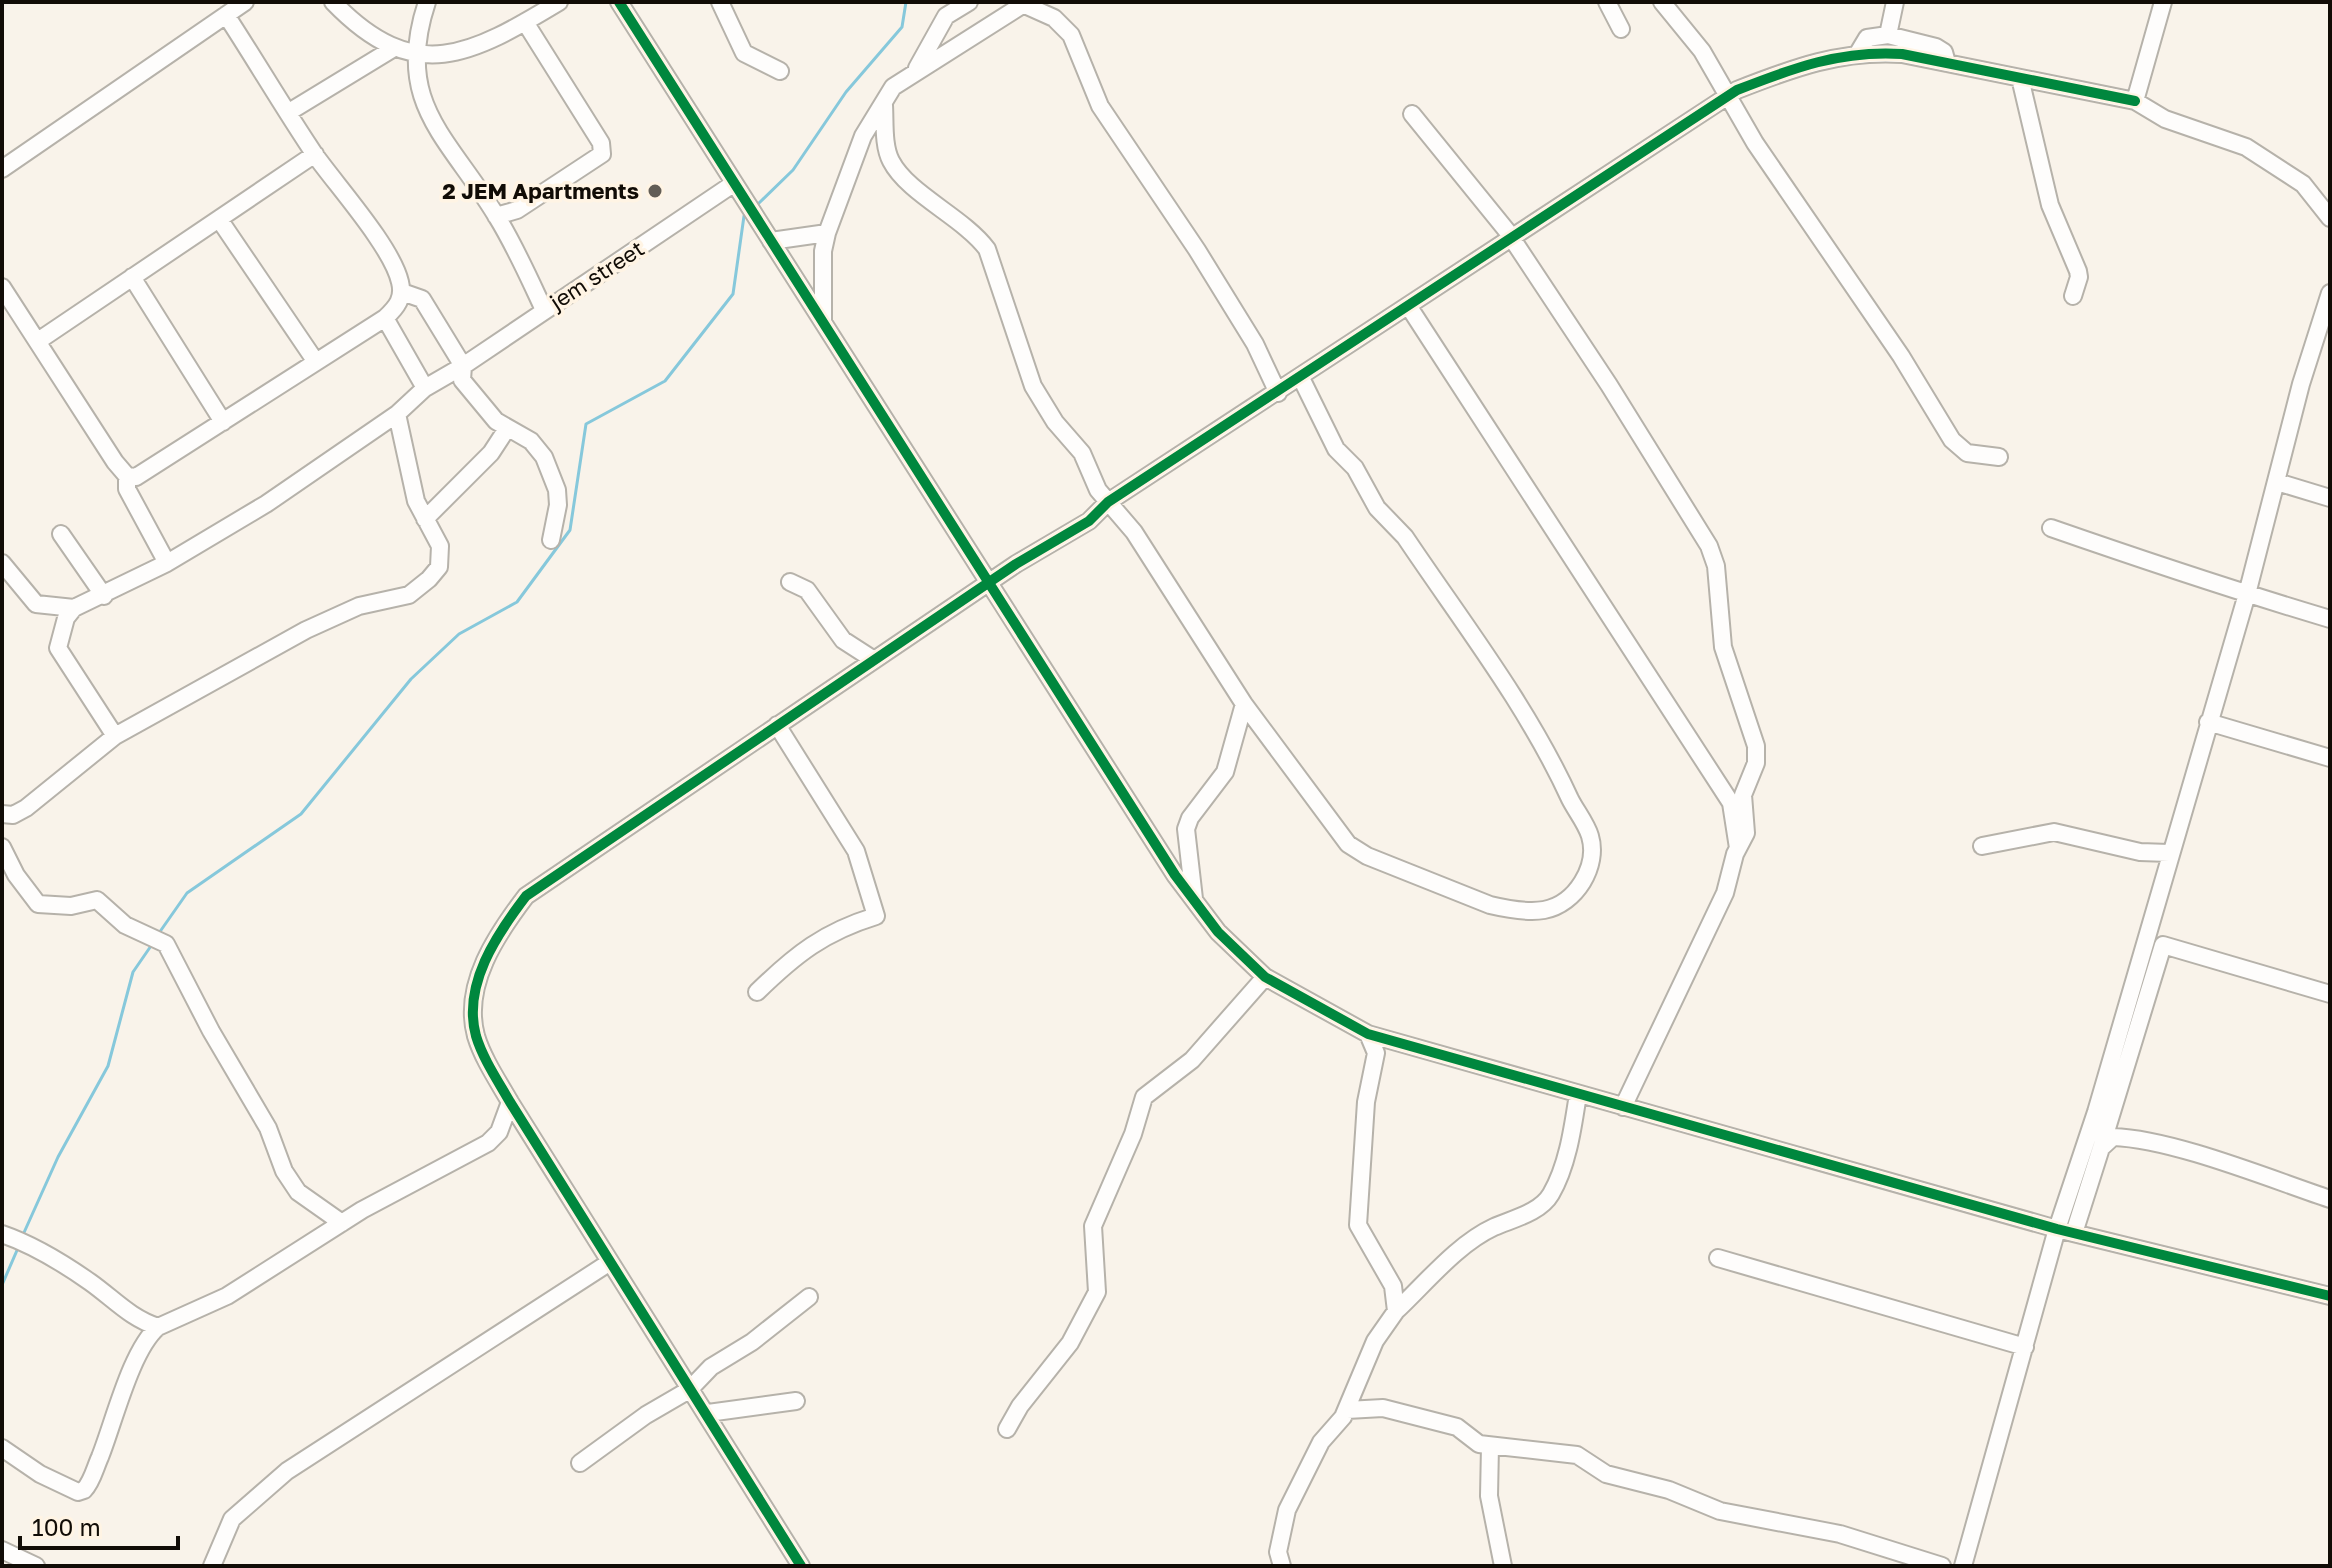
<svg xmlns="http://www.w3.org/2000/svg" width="2332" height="1568" viewBox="0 0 2332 1568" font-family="'Golos Text',sans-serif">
	<rect width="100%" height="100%" fill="#f9f3ea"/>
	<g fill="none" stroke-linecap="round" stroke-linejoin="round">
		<path stroke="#86c8db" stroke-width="3" d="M 758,204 L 793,170 L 846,92 L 902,27 L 906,2
			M 159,933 L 187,893 L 301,814 L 411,679 L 459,634 L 517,602 L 570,530 L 586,424 L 665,381 L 733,294 L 744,216
			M 22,1237 L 58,1157 L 108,1066 L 133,972 L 153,943
			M 2,1285 L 18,1248"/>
		<defs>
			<path id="minor" d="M 333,2 C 415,87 471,55 559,2
				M 427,2 C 393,104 449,137 497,217 C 515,246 529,278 544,310
				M 619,2 L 1175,875 L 1218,932 L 1265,977 L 1368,1034 L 2057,1229 L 2330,1296
				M 720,2 L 744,53 L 780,71
				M 1018,2 L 1054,18 L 1071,35 L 1100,106 L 1197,250 L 1255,344 L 1278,393
				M 1607,2 L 1621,29
				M 1662,2 L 1702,51 L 1755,143 L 1901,356 L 1952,440 L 1967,453 L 1999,457
				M 1895,2 L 1888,35 L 1936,47 L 1944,52 L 1947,63
				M 2163,2 L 2135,101 L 2165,119 L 2246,147 L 2303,184 L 2330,218
				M 1858,53 L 1867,38 L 1888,35
				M 917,68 L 946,16 L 969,2
				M 2020,78 L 2050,205 L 2078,271 L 2079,277 L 2073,296
				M 884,105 C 885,122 883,146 891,161 C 908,194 963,217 987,249 L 1033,386 L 1055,422 L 1082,453 L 1098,490 L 1134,532 L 1244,704 L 1348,844 L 1367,856 L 1490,905 C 1507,909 1527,913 1544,910 C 1576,904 1599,866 1590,836 C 1586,823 1576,811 1570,799 C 1527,705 1462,622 1405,537 L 1377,508 L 1355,468 L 1336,449 L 1301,378
				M 289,112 L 394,48
				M 1412,114 L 1507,231 L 1609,385 L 1709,546 L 1716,566 L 1723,647 L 1756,746 L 1756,763 L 1743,795 L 1746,833 L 1735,854 L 1725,893 L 1623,1107
				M 2,169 L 245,2
				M 496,216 L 517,210 L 602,154 L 601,143 L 525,22
				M 219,219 L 316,362
				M 771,241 L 827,233
				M 132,277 L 223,422
				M 2,287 L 115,462 L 127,476 L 136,477 L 385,318 C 397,307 404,298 400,282 C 392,247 337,186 315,155 C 284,109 256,61 226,15
				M 402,292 L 422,299 L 463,366 L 733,184
				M 1409,307 L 1731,803 L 1738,848
				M 385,318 L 425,388
				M 823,322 L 823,251 L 827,233 L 863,136 L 893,87 L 1027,2
				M 38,341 L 315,154
				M 127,476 L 127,489 L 167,563
				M 2277,482 L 2330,498
				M 425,519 L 491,453 L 506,430
				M 2051,528 C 2143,560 2236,591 2330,619
				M 61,534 L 104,596
				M 2,563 L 36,604 L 74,608 L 167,563 L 266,504 L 397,414 L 425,388 L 463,366 L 462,380 L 496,421 L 531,441 L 544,457 L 557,490 L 558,505 L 551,540
				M 790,582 L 807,590 L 843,640 L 874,660
				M 74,608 L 66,618 L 58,648 L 115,736
				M 2208,722 L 2330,758
				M 2,814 L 13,815 L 26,808 L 115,736 L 306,630 L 359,606 L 409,595 L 429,579 L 439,567 L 440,546 L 416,501 L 397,414
				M 1982,846 L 2054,832 L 2140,852 L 2169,853
				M 2,847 L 16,875 L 38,904 L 71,906 L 97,900 L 125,925 L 166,944 L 211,1031 L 268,1128 L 284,1171 L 298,1192 L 342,1223
				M 1194,899 L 1186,829 L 1190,818 L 1225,772 L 1244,704
				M 757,992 C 796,954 824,932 876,916 L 856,851 L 777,725
				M 2101,1148 L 2163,945 L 2330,994
				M 2074,1233 L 2101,1148 L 2113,1137 C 2173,1139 2270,1179 2330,1199
				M 2,1234 C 34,1245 63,1263 90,1282 C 114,1299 130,1318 158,1327
				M 1718,1258 L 2025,1347
				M 1396,1311 C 1425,1284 1457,1244 1494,1227 C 1512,1219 1540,1213 1551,1194 C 1568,1165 1573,1126 1578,1094
				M 1347,1410 L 1383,1408 L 1457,1427 L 1479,1444 L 1577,1455 L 1606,1474 L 1669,1490 L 1720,1511 L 1840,1534 L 1942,1566
				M 708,1413 L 796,1401
				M 1007,1429 L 1020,1406 L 1070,1343 L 1097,1292 L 1093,1226 L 1133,1134 L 1144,1097 L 1192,1060 L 1265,977
				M 1490,1446 L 1489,1496 L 1503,1566
				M 2,1448 L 40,1474 L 78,1492 L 84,1490 C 92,1482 95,1468 100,1457 C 114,1422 131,1350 158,1327 L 227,1296 L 362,1210 L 488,1143 L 499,1132 L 510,1102
				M 580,1463 L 646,1415 L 689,1390 L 711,1367 L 752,1342 L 809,1297
				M 2,1550 L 36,1566
				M 212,1566 L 232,1519 L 287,1471 L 610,1262
				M 801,1566 L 510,1102 C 498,1081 483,1059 476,1036 C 462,985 497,934 526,896 L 1016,564 L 1089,521 L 1108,502 L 1737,90 C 1793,68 1841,50 1902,54 L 2135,101
				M 1282,1566 L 1278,1552 L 1287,1510 L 1321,1442 L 1343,1417 L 1375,1341 L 1396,1311 L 1393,1286 L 1358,1225 L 1366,1102 L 1376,1053 L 1368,1034
				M 1963,1566 L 2057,1229 L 2096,1112 L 2247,594 L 2301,384 L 2330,293"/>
		</defs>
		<use href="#minor" stroke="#b6b2aa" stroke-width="20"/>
		<use href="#minor" stroke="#fefdfc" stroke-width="16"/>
		<defs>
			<path id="cycleway" d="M 619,2 L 1175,875 L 1218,932 L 1265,977 L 1368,1034 L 2057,1229 L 2330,1296
				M 801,1566 L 510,1102 C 498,1081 483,1059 476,1036 C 462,985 497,934 526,896 L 1016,564 L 1089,521 L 1108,502 L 1737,90 C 1793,68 1841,50 1902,54 L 2135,101"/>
		</defs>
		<use href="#cycleway" stroke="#fff4e4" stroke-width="15"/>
		<use href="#cycleway" stroke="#00873e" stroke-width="10"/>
	</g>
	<circle fill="#625d56" stroke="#fff4e4" stroke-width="3" cx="655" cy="191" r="8"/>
	<g text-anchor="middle" stroke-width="7" stroke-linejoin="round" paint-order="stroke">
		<g font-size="22" font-weight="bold" fill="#110c06" stroke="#fff4e4" text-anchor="end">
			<text x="639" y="199">2 JEM Apartments</text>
		</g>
		<g font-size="22" fill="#110c06" stroke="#fff4e4">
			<text transform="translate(597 275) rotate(-33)" y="8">jem street</text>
		</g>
	</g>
	<rect width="2332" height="1568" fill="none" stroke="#110c06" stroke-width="8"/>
	<path d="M20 1536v12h158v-12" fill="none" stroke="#110c06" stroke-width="4"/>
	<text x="32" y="1536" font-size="24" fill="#110c06" stroke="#fff4e4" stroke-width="6" paint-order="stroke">100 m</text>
</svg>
